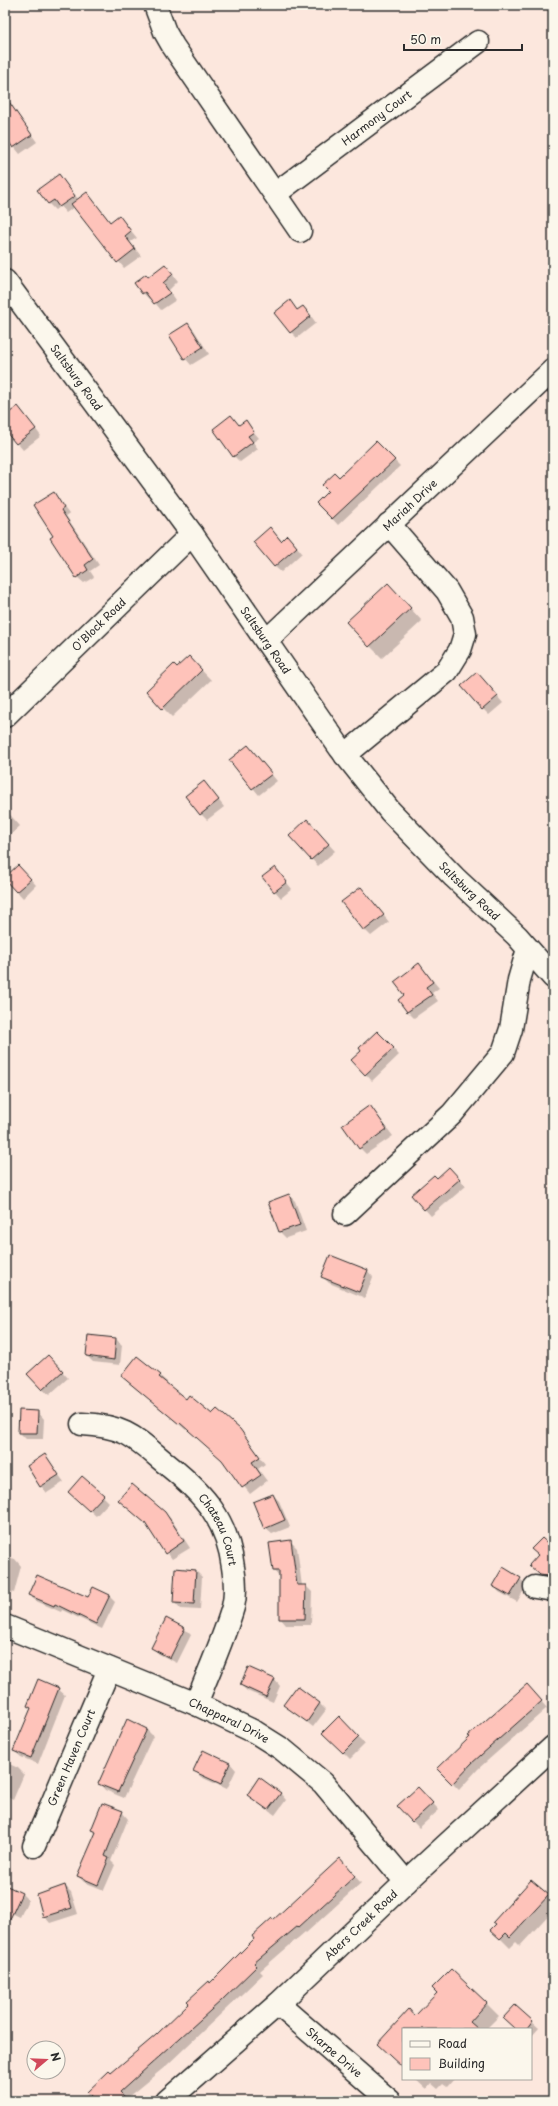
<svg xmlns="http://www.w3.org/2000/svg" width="558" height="2106" viewBox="0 0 558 2106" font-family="'Playpen Sans',sans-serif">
	<rect width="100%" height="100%" fill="#fce7dd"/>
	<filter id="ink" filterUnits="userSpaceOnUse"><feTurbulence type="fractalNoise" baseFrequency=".025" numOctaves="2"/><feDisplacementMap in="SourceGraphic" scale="8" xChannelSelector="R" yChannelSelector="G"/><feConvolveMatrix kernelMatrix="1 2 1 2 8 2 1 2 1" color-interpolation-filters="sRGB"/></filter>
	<g filter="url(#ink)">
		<path fill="#0003" d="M 11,107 L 37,142 L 20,154 L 11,143 L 5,147 L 5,111 Z
			M 59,175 L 78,199 L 87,193 L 111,223 L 119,216 L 137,238 L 130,242 L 141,256 L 124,268 L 74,207 L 66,213 L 60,206 L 55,210 L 48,203 Z
			M 165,265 L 178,281 L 169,290 L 176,300 L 161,310 L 151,298 L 149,299 L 143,293 L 148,278 Z
			M 290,302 L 298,311 L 309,313 L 316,323 L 297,338 L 291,332 Z
			M 188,324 L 194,330 L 209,354 L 191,365 L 185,358 L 170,335 Z
			M 24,414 L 41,436 L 23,450 L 5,429 L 5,417 Z
			M 231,417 L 240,426 L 245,422 L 259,438 L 253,442 L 258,449 L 240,462 L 234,456 Z
			M 376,442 L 400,466 L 338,525 L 318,503 L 339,478 Z
			M 53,493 L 69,514 L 66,516 L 99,565 L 90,571 L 94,577 L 84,583 L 77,577 L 54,537 Z
			M 270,528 L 282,541 L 294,543 L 302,553 L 281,572 L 274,566 Z
			M 400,597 L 422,621 L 382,658 L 370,646 Z
			M 189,657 L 211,680 L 172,717 L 163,708 L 177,668 Z
			M 483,680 L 503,703 L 489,715 L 483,709 Z
			M 248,746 L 277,781 L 259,795 L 230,760 Z
			M 210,789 L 224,807 L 207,820 L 201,814 Z
			M 5,809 L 20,826 L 5,840 Z
			M 313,827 L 335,851 L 318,866 L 290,836 Z
			M 18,866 L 36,885 L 23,898 L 5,879 Z
			M 275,868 L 292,889 L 281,898 L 275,891 Z
			M 361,888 L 389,922 L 371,936 L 365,930 Z
			M 419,964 L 439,988 L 432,993 L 438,1001 L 414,1018 L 408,1012 L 406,995 Z
			M 377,1032 L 399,1055 L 372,1081 L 353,1060 Z
			M 370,1106 L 393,1136 L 366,1154 L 360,1148 Z
			M 456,1175 L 466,1186 L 431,1216 L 412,1195 L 437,1179 Z
			M 289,1195 L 295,1201 L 306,1231 L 286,1238 L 280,1232 L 269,1202 Z
			M 367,1270 L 373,1277 L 365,1298 L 329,1283 L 323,1277 Z
			M 116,1339 L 122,1345 L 120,1365 L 93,1362 L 87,1356 Z
			M 137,1357 L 160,1376 L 167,1382 L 165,1384 L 186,1401 L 239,1430 L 265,1464 L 258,1469 L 267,1481 L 250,1494 L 224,1461 L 187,1428 L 186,1430 L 128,1382 L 122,1376 Z
			M 54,1362 L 68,1378 L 49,1395 L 42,1389 Z
			M 20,1411 L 38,1412 L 44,1419 L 43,1439 L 26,1439 L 19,1432 Z
			M 45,1456 L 64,1482 L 47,1493 L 41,1486 Z
			M 273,1495 L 279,1501 L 290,1527 L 272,1534 L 265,1528 Z
			M 103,1496 L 109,1502 L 96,1516 L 76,1498 Z
			M 164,1513 L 171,1519 L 190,1548 L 172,1559 L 147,1525 Z
			M 290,1541 L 297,1548 L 302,1586 L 306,1586 L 312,1592 L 311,1625 L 286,1625 L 280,1618 L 280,1578 L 274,1571 L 270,1544 Z
			M 553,1549 L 553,1582 L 547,1581 L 531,1565 Z
			M 5,1556 L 15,1559 L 21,1566 L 14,1593 L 5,1590 Z
			M 196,1571 L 202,1577 L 200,1610 L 180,1609 L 174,1602 Z
			M 520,1579 L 527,1585 L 517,1602 L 499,1592 L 493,1585 Z
			M 29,1595 L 89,1598 L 109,1596 L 115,1602 L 102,1629 L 62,1610 L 61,1612 L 36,1601 Z
			M 184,1628 L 191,1635 L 177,1663 L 159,1654 L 152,1648 Z
			M 274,1679 L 280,1686 L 273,1702 L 247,1691 L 241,1685 Z
			M 58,1689 L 65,1695 L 38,1764 L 21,1757 L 14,1751 L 31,1709 L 28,1706 Z
			M 533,1692 L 547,1708 L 478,1769 L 459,1790 L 438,1769 Z
			M 319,1703 L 326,1710 L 313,1727 L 285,1705 Z
			M 339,1718 L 365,1744 L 350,1759 L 324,1733 Z
			M 147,1730 L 153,1736 L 124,1798 L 105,1790 L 99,1783 Z
			M 203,1751 L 230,1763 L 236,1770 L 227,1789 L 201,1777 L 195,1771 Z
			M 5,1762 L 18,1768 L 24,1774 L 13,1800 L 5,1796 Z
			M 280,1793 L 286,1800 L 275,1815 L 248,1795 Z
			M 424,1794 L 439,1810 L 419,1828 L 398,1806 Z
			M 122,1812 L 128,1819 L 111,1861 L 115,1865 L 104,1890 L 84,1882 L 78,1876 L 96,1834 L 92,1830 Z
			M 346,1866 L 361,1883 L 306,1933 L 305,1932 L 260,1971 L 263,1974 L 166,2066 L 123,2101 L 81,2101 L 109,2073 L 111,2074 L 156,2035 L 274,1921 Z
			M 5,1886 L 22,1894 L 28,1900 L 20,1917 L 5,1910 Z
			M 65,1886 L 71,1892 L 78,1914 L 50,1923 L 44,1916 L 52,1890 Z
			M 548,1896 L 553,1901 L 553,1910 L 520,1946 L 516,1942 L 510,1948 L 492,1930 Z
			M 486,2003 L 499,2016 L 486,2029 L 403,2029 L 403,2068 L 378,2044 L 415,2017 Z
			M 515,2007 L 539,2028 L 531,2037 L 531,2029 L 516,2029 Z
			M 415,2079 L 454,2079 L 447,2087 L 443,2084 L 438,2089 L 431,2083 L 426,2089 Z"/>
		<path fill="#fec3ba" stroke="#2b2b2b" d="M 5,96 L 32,135 L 13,148 L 5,136 Z
			M 59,174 L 75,196 L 59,207 L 54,200 L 48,204 L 37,190 Z
			M 87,192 L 110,222 L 119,215 L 131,231 L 125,236 L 135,249 L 117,263 L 71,204 Z
			M 165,264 L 173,274 L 163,283 L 170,293 L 154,304 L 145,292 L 142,294 L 134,283 L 146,274 L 148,277 Z
			M 290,300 L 297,310 L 303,306 L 311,316 L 290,333 L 274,313 Z
			M 188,323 L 203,347 L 184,359 L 169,335 Z
			M 18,406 L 36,429 L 16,444 L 5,431 L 5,416 Z
			M 231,415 L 239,425 L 246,420 L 254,432 L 248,436 L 253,442 L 233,457 L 213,429 Z
			M 376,441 L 395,460 L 332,519 L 316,503 L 328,491 L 322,485 L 335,473 L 339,477 Z
			M 54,492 L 64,508 L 61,510 L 93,559 L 85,565 L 88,570 L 76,578 L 50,538 L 53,536 L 33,505 Z
			M 270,527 L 281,541 L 287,535 L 297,547 L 274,567 L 253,542 Z
			M 388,583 L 411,608 L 369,647 L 346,622 Z
			M 189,656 L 202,670 L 162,709 L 146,691 L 174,664 L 177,667 Z
			M 477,672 L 498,696 L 482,710 L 461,686 Z
			M 248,745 L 272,774 L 252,789 L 229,760 Z
			M 204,781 L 219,800 L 200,815 L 185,796 Z
			M 307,819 L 329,844 L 311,860 L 289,836 Z
			M 18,865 L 31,879 L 16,892 L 5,880 L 5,877 Z
			M 275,867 L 287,882 L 274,892 L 262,877 Z
			M 361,887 L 384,915 L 364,931 L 341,902 Z
			M 419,963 L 433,982 L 426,987 L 432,995 L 407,1012 L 398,1000 L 404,995 L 394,982 Z
			M 377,1031 L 394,1048 L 365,1075 L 351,1060 L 361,1051 L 359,1048 Z
			M 370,1105 L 387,1129 L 359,1149 L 342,1125 Z
			M 449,1167 L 460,1179 L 424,1210 L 411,1195 L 434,1175 L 437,1178 Z
			M 289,1194 L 300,1225 L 279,1232 L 268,1202 Z
			M 330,1255 L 368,1270 L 359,1292 L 321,1277 Z
			M 88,1335 L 116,1338 L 114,1360 L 86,1356 Z
			M 48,1355 L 63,1371 L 42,1390 L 27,1374 Z
			M 137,1356 L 161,1375 L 159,1377 L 186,1399 L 189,1395 L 212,1414 L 217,1409 L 240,1429 L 260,1457 L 252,1462 L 261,1475 L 242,1488 L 222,1460 L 180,1423 L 179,1424 L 121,1376 Z
			M 19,1410 L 38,1411 L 37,1433 L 18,1433 Z
			M 45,1454 L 59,1475 L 40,1487 L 27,1466 Z
			M 82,1476 L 104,1495 L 89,1511 L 68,1492 Z
			M 132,1484 L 165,1512 L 184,1541 L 165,1554 L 145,1523 L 118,1500 Z
			M 273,1494 L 285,1520 L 264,1529 L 253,1502 Z
			M 542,1538 L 553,1548 L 553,1571 L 548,1576 L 540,1575 L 529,1565 L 538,1555 L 531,1549 Z
			M 291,1540 L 297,1585 L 306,1585 L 305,1619 L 279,1619 L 279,1571 L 273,1571 L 269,1543 Z
			M 503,1567 L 521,1578 L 510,1596 L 492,1586 Z
			M 175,1568 L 196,1570 L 194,1604 L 173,1603 Z
			M 37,1575 L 88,1597 L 93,1587 L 110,1595 L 96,1624 L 55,1604 L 54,1606 L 28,1595 Z
			M 166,1618 L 185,1628 L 170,1658 L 151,1648 Z
			M 248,1667 L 275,1679 L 266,1697 L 240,1685 Z
			M 38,1679 L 59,1688 L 31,1758 L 13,1751 L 31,1708 L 27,1706 Z
			M 527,1684 L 542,1701 L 472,1763 L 452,1784 L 437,1769 L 470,1737 L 468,1736 Z
			M 297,1686 L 320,1703 L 307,1722 L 283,1705 Z
			M 339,1716 L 359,1737 L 343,1753 L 322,1733 Z
			M 127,1719 L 147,1729 L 118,1792 L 98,1784 Z
			M 203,1750 L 230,1763 L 221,1784 L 193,1771 Z
			M 259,1777 L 281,1793 L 268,1810 L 247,1795 Z
			M 418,1787 L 433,1803 L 412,1822 L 397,1806 Z
			M 102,1803 L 123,1811 L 105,1856 L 109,1858 L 98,1885 L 77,1876 L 96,1832 L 91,1830 Z
			M 340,1858 L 355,1876 L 299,1927 L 298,1926 L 254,1963 L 257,1966 L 221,2001 L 120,2092 L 129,2101 L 96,2101 L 87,2092 L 109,2071 L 111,2073 L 156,2035 L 189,2003 L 187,2001 L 209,1981 L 210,1983 L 254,1939 L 252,1936 L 272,1918 L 273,1920 Z
			M 531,1880 L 549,1895 L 510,1937 L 506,1933 L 500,1939 L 490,1930 L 496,1924 L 493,1922 Z
			M 5,1885 L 22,1893 L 5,1930 Z
			M 65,1885 L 72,1908 L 43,1917 L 37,1895 Z
			M 451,1969 L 487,2003 L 470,2022 L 478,2029 L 403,2029 L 403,2068 L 377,2044 L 409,2009 L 415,2016 L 437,1993 L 432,1988 Z
			M 515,2005 L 533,2021 L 527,2029 L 515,2029 L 503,2018 Z"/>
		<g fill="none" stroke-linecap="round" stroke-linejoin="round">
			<defs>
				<g id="minor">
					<path d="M 155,5 L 165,32 L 173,46 L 300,231"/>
					<path id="s1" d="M 275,194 L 478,42"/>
					<path id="s2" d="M 266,641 L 553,370"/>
					<path id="s3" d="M 5,716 L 192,534"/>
					<path d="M 345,755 L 447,671 L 460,650 L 465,634 L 462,617 L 447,591 L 389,524"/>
					<path d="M 345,1214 L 452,1114 L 503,1053 L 511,1029 L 519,980 L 528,949"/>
					<path id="s4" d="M 82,1424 C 127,1426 135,1438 169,1466 C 205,1495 227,1520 233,1567 C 235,1579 236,1595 233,1607 C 224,1638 208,1673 196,1704"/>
					<path d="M 535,1587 L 553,1590"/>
					<path id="s5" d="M 5,1626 L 196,1704 L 255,1732 L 282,1749 L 323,1783 L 406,1882"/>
					<path id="s6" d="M 34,1846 L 109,1669"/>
					<path id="s7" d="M 278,2004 L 390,2101"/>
					<path id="s8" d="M 167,2101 L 278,2004 L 406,1882 L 553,1747"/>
				</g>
				<g id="major">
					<path id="s9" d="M 5,281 L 192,534 L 340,748 L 390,811 L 454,877 L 517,936 L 553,977"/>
				</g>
			</defs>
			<use href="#minor" stroke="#2b2b2b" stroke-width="25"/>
			<use href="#major" stroke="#2b2b2b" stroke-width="25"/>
			<use href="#minor" stroke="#fbf7ec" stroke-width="22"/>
			<use href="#major" stroke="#fbf7ec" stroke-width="22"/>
		</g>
	</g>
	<g text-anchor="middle" stroke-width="3" stroke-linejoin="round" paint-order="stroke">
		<g font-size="11" fill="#2b2b2b" stroke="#fbf7ec">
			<text dy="4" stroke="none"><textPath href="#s1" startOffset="127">Harmony Court</textPath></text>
			<text dy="4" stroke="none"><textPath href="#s9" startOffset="120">Saltsburg Road</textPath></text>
			<text dy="4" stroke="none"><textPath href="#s2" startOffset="198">Mariah Drive</textPath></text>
			<text dy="4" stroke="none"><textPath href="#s3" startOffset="131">O'Block Road</textPath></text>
			<text dy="4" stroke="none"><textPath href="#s9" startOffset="444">Saltsburg Road</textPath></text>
			<text dy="4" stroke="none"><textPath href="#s9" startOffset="768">Saltsburg Road</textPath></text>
			<text dy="4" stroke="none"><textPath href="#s4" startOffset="182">Chateau Court</textPath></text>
			<text dy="4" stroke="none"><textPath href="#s5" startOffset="243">Chapparal Drive</textPath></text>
			<text dy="4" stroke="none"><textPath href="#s6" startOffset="96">Green Haven Court</textPath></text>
			<text dy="4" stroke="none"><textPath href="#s8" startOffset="262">Abers Creek Road</textPath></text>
			<text dy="4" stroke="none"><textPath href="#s7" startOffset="74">Sharpe Drive</textPath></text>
		</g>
	</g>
	<rect width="558" height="2106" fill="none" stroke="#fbf7ec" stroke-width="20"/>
	<rect x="10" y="10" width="538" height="2086" fill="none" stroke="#2b2b2b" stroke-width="1.5" filter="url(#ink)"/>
	<rect x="402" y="2028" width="130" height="52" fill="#fbf7ec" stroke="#a8a59f"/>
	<rect x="410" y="2041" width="20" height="6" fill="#fbf7ec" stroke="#a8a59f"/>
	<text x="438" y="2048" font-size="12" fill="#2b2b2b">Road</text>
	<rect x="410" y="2058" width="20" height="12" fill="#fec3ba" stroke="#a8a59f"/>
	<text x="438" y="2068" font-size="12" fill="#2b2b2b">Building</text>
	<g transform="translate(46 2060) rotate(71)"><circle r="19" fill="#fbf7ec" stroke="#a8a59f"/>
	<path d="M0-3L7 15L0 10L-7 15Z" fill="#d1495b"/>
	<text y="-6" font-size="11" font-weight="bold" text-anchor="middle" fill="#2b2b2b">N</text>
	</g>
	<path d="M404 44v6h118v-6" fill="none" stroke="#2b2b2b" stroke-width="2"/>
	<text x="410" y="44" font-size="12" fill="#2b2b2b" stroke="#fbf7ec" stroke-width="3" paint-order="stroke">50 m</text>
</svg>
